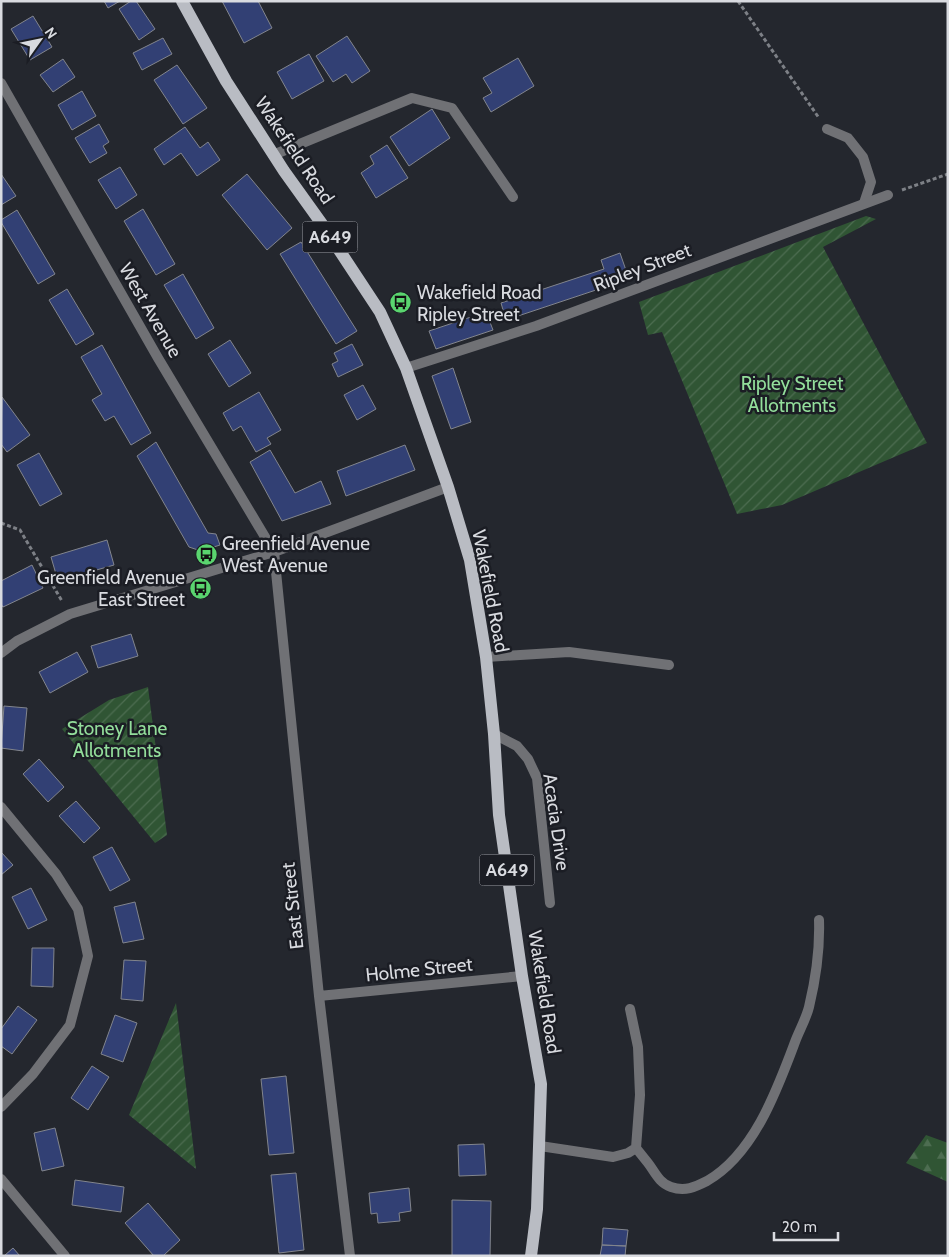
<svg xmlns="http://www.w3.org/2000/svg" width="949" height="1257" viewBox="0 0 949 1257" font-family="Cabin,sans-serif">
	<defs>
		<pattern id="forest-firs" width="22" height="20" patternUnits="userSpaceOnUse" patternTransform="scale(1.25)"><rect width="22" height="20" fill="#305534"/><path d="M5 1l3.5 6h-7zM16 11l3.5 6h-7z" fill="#4d6d51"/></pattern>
		<pattern id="garden-furrows" width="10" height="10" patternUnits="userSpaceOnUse" patternTransform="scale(1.25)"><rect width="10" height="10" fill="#305534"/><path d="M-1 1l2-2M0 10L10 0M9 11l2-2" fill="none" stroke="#4d6d51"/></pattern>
	</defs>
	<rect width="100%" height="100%" fill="#24272e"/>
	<path fill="url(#forest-firs)" d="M 926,1135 L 948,1143 L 948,1182 L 906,1163 Z"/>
	<path fill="url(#garden-furrows)" d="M 866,216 L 876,219 L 823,247 L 927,443 L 782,505 L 737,514 L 662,332 L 648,335 L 639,302 Z
		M 148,687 L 167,835 L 155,843 L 62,729 L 109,700 Z
		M 176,1003 L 196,1169 L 129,1115 Z"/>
	<path fill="#324074" stroke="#82858d" d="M 104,1 L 120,1 L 108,8 Z
		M 131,1 L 136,1 L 155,29 L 139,40 L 119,9 Z
		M 222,1 L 258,1 L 272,28 L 244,43 Z
		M 33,16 L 52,47 L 30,60 L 11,29 Z
		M 347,36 L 370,71 L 352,83 L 346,74 L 333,82 L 316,56 Z
		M 163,38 L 172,54 L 142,70 L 133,53 Z
		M 309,54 L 324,81 L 292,99 L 277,72 Z
		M 518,58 L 534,86 L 491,112 L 483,98 L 492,93 L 483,78 Z
		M 63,59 L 75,77 L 53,92 L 40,75 Z
		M 177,65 L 207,108 L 183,124 L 154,80 Z
		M 82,91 L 96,116 L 72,130 L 58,105 Z
		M 432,109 L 450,138 L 409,166 L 390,137 Z
		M 99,124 L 109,142 L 103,146 L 107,153 L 90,163 L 75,138 Z
		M 185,127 L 200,148 L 208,142 L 220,160 L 197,176 L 181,153 L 164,165 L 154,149 Z
		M 387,145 L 408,178 L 376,198 L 361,173 L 374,164 L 370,156 Z
		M 120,167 L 137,195 L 116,209 L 98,180 Z
		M 1,174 L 16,196 L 1,205 Z
		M 247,174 L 292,228 L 267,250 L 222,195 Z
		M 143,209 L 175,264 L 156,275 L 124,221 Z
		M 17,210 L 55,274 L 38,284 L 1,222 L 1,220 Z
		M 301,242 L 357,331 L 336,344 L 280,254 Z
		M 620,253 L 629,279 L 506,320 L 501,303 L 604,269 L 601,260 Z
		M 183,274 L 214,328 L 196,339 L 164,285 Z
		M 67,289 L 94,334 L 76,345 L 49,300 Z
		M 486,312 L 493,330 L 436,349 L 429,331 Z
		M 230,340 L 251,373 L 229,387 L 208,354 Z
		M 352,344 L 363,365 L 338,377 L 332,364 L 338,361 L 334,353 Z
		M 102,345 L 151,433 L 131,445 L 114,416 L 105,421 L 92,400 L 102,394 L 81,357 Z
		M 453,368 L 471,422 L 451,429 L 432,376 Z
		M 363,385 L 376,409 L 357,420 L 344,395 Z
		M 259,392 L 281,430 L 267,438 L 271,444 L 256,452 L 241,426 L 233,431 L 223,413 Z
		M 2,397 L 30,435 L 7,452 L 1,444 Z
		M 156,442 L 208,533 L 216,534 L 220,545 L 201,551 L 189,547 L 137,456 Z
		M 405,445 L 415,470 L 346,496 L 337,471 Z
		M 270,450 L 295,493 L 321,481 L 331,504 L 282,521 L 250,462 Z
		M 39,453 L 62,494 L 40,506 L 17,465 Z
		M 107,540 L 114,565 L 58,581 L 51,557 Z
		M 32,565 L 43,588 L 3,607 L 1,604 L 1,581 Z
		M 131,634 L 138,656 L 98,668 L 91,646 Z
		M 77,652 L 88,672 L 50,693 L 39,672 Z
		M 4,706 L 27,708 L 23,751 L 1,748 Z
		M 39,759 L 64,787 L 48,802 L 23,774 Z
		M 76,801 L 100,828 L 84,843 L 59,816 Z
		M 112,847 L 130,880 L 110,891 L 93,857 Z
		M 1,852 L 13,865 L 1,875 Z
		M 31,888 L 47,920 L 28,929 L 12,897 Z
		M 135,902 L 144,939 L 123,943 L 114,907 Z
		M 32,948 L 54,948 L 53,987 L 31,986 Z
		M 124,960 L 146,961 L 143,1001 L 121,999 Z
		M 18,1006 L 37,1020 L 12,1054 L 1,1046 L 1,1029 Z
		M 115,1015 L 137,1023 L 123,1062 L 101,1054 Z
		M 92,1066 L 109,1077 L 88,1110 L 71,1098 Z
		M 286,1076 L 294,1153 L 269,1155 L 261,1079 Z
		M 55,1128 L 64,1166 L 42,1171 L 34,1133 Z
		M 484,1144 L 486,1175 L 459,1176 L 458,1145 Z
		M 296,1173 L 304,1250 L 279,1253 L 271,1175 Z
		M 75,1180 L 124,1187 L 121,1212 L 72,1205 Z
		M 409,1188 L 411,1211 L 399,1213 L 400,1221 L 378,1223 L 377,1213 L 371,1214 L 369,1193 Z
		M 452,1200 L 491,1201 L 490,1256 L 452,1256 Z
		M 148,1203 L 180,1240 L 163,1256 L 154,1256 L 125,1223 Z
		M 603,1228 L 628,1230 L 626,1246 L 602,1245 Z
		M 602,1245 L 626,1246 L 625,1256 L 600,1256 Z
		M 13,1248 L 20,1256 L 4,1256 Z"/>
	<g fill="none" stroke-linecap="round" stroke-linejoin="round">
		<path stroke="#7d8086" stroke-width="3" stroke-dasharray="4 2.5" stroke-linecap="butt" d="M 738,1 L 819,118
			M 902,190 L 948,174
			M 1,523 L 20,530 L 62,601"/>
		<path stroke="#707175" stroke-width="10" d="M 827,129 L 848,138 L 863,157 L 871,182 L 864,203
			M 540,1146 L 613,1157 L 628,1153 L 636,1148 L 640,1095 L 638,1047 L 630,1009
			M 636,1148 C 640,1153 644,1158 648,1163 C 655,1172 659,1183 671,1187 C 685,1192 695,1187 707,1181 C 754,1154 777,1090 795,1042 C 799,1031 806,1019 809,1007 C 816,978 820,950 819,920"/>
		<path stroke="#707175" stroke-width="10" d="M 1,83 L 158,358 L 274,552 L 319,996 L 350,1256
			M 273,155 L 412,98 L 452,108 L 513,197
			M 406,368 L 536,326 L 888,195
			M 1,653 L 17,641 L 70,614 L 274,552 L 448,487
			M 486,657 L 569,652 L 669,665
			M 494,734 L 517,746 L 528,759 L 537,778 L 550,903
			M 1,807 L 56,874 L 78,909 L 88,956 L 70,1025 L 33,1074 L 1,1107
			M 319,996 L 522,976
			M 1,1179 L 65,1256"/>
		<path stroke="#b9bcc3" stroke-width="12" d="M 182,1 L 226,81 L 284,171 L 322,224 L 380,312 L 406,368 L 448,487 L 470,560 L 486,657 L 494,734 L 499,815 L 522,976 L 541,1084 L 537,1209 L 531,1256"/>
	</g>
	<defs>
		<symbol id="bus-disc" viewBox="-11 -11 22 22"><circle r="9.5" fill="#5ad56f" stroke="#1b1d24"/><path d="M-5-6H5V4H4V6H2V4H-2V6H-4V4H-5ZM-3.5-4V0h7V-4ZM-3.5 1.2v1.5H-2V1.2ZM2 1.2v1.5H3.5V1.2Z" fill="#111"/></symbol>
	</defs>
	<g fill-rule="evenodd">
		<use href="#bus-disc" x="388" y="290" width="25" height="25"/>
		<use href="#bus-disc" x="194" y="542" width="25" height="25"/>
		<use href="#bus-disc" x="188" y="576" width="25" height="25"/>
	</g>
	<g text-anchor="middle" stroke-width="5" stroke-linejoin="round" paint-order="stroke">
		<g fill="#1b1d24" stroke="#a0a2a8" stroke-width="1">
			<rect x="302.5" y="221.5" width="55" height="31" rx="4"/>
			<rect x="479.5" y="854.5" width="55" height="31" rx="4"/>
		</g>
		<g font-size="18" font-weight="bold" fill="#d9dbe0">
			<text x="330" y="243">A649</text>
			<text x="507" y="876">A649</text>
		</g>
		<g font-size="19" fill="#d9dbe0" stroke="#1b1d24">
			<text transform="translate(295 150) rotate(56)" y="7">Wakefield Road</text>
			<text transform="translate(642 267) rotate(-21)" y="7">Ripley Street</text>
			<text transform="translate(151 310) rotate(60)" y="7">West Avenue</text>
			<text transform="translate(491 591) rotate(79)" y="7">Wakefield Road</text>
			<text transform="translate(557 822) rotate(82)" y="7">Acacia Drive</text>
			<text transform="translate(292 906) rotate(-96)" y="7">East Street</text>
			<text transform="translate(419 969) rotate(-6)" y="7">Holme Street</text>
			<text transform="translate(545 992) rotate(81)" y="7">Wakefield Road</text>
		</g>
		<g font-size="19" fill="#d9dbe0" stroke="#1b1d24" text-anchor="start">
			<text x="417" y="299">Wakefield Road<tspan x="417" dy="22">Ripley Street</tspan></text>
			<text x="222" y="550">Greenfield Avenue<tspan x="222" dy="22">West Avenue</tspan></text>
			<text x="185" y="584" text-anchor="end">Greenfield Avenue<tspan x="185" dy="22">East Street</tspan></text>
		</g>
		<g font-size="19" fill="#93de9b" stroke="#1b1d24">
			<text x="792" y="390">Ripley Street<tspan x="792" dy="22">Allotments</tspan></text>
			<text x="117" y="735">Stoney Lane<tspan x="117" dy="22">Allotments</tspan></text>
		</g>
	</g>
	<rect width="949" height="1257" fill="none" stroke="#d9dbe0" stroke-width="5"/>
	<g transform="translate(40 40) rotate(57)" stroke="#1b1d24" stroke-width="4" paint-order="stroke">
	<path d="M0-4L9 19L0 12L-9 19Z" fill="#d9dbe0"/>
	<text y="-8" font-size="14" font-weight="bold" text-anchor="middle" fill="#d9dbe0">N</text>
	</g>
	<path d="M774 1232v8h64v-8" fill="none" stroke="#d9dbe0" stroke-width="2.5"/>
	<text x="782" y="1232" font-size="15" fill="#d9dbe0" stroke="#1b1d24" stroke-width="4" paint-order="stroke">20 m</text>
</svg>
